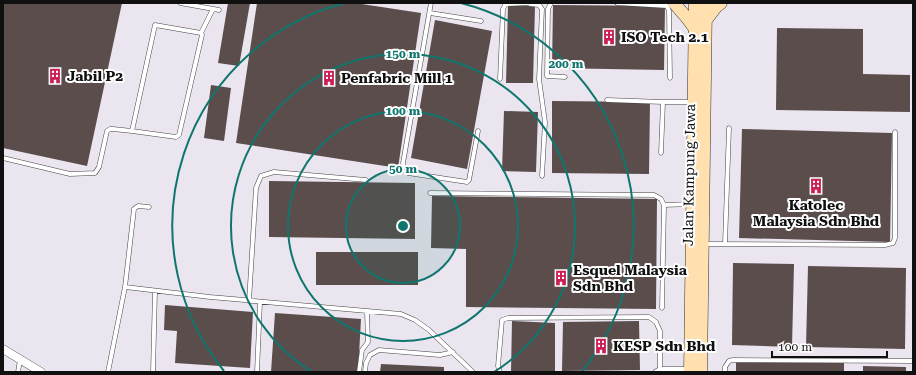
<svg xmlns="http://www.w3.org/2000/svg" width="916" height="375" viewBox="0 0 916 375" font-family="'Roboto Serif',serif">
	<rect width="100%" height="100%" fill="#fffaf3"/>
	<path fill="#ebe5ef" d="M 3,3 L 913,3 L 913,372 L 3,372 Z"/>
	<path fill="#5a4d4c" d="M 3,3 L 122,3 L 87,166 L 3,148 Z
		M 228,3 L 250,3 L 239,66 L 218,63 Z
		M 257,3 L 355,3 L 421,13 L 398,168 L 236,143 Z
		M 508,5 L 535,6 L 533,83 L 506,83 Z
		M 553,5 L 665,6 L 664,70 L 552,68 Z
		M 435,20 L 492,31 L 467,169 L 411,158 Z
		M 777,28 L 863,29 L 863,74 L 910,75 L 910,112 L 776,110 Z
		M 211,85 L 231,88 L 224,141 L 204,138 Z
		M 552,101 L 650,102 L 649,174 L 552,173 Z
		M 504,111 L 538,112 L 536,172 L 502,171 Z
		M 742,129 L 892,133 L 890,242 L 739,238 Z
		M 269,181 L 415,183 L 415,239 L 269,237 Z
		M 432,196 L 657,199 L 656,309 L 466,307 L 466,249 L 431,248 Z
		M 316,252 L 418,252 L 418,285 L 316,285 Z
		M 733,263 L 794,264 L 792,347 L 732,345 Z
		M 808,266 L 906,268 L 905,349 L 806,347 Z
		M 165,305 L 253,312 L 250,368 L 175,363 L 177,331 L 164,330 Z
		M 275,313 L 361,319 L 358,372 L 271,372 Z
		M 512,321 L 555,323 L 555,372 L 511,372 Z
		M 639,321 L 640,370 L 562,371 L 563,322 Z
		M 736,362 L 844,363 L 844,372 L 736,372 Z
		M 381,364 L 444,367 L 444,372 L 380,372 Z
		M 863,366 L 906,367 L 906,372 L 863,372 Z"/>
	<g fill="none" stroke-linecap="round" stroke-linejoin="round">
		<defs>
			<path id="lane" d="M 180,3 L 219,10
				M 431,3 L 403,163 L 405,171 L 408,173 L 467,182 L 469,180 L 478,131
				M 551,3 L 548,9 L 547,76 L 565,77
				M 617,3 L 667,6 L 669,11 L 670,78
				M 530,4 L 539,5 L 542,9 L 539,79 L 545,122 L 542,176
				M 430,13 L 481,21
				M 201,33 L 155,25 L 132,131 L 176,137 L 179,135 L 202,35 L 201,33 L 213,9
				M 500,79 L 503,9 L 505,5 L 508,4 L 530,3
				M 607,100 L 663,102 L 693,102
				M 661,153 L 663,102
				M 3,158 L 70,174 L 95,173 L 99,167 L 107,131 L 110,129 L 113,129 L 132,131
				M 430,193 L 654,195 L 661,199 L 664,205
				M 704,244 L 885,245 L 893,243 L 895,238 L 895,132
				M 725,244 L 729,128
				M 125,287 L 210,297 L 401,314 L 415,320 L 429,330 L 473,372
				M 249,301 L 256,188 L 261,176 L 274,172 L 366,180
				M 662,308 L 664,205 L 692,204
				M 18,372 L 20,360
				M 108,372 L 125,287 L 134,209 L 138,206 L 149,207
				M 153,372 L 155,291
				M 257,372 L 260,302
				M 359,372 L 362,350 L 368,342 L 367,311
				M 365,372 L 366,363 L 370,355 L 379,350 L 440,355 L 453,352
				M 500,372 L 498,366 L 502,320 L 508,318 L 649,317 L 656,322 L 660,331 L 660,369
				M 655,372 L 660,369 L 688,369
				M 725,372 L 725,367 L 729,361 L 733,360 L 913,361"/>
			<path id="street" d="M 3,349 L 41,372"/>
			<path id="secondary" d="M 674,3 L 687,18 L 695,29
				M 706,20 L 716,7 L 721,3
				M 690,372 L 695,3
				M 701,372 L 706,3"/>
		</defs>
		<use href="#lane" stroke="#434343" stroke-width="5"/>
		<use href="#street" stroke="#434343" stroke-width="9"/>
		<use href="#secondary" stroke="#323232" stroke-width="13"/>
		<use href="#lane" stroke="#fff" stroke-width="4"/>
		<use href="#street" stroke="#fff" stroke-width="8"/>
		<use href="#secondary" stroke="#ffe0ae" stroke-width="12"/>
	</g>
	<circle cx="403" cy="226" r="57" fill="#0f766e" fill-opacity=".12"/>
	<g fill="none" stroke="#0f766e" stroke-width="2">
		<circle cx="403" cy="226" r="57"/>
		<circle cx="403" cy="226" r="115"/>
		<path d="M312 372A172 172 0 1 1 494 372"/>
		<path d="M224 371A230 230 0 0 1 345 3M461 3A230 230 0 0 1 582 371"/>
	</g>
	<defs>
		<symbol id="building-bare" viewBox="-9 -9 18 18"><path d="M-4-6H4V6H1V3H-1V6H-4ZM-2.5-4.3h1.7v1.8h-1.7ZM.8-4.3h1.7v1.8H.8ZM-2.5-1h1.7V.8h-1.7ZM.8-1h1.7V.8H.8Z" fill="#cc1d55" stroke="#fff" stroke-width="2.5" paint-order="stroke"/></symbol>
	</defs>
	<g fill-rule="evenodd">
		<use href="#building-bare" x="598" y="26" width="22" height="22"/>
		<use href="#building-bare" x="44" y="65" width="22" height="22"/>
		<use href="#building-bare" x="318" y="67" width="22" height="22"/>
		<use href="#building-bare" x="805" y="175" width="22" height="22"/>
		<use href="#building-bare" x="550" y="267" width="22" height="22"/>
		<use href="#building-bare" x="590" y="335" width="22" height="22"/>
	</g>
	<g text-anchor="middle" stroke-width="4" stroke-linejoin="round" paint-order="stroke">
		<g font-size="14" font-weight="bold" fill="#101010" stroke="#fff" text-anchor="start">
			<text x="621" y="42">ISO Tech 2.1</text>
			<text x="67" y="81">Jabil P2</text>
			<text x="341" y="83">Penfabric Mill 1</text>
			<text x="816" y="210" text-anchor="middle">Katolec<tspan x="816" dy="16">Malaysia Sdn Bhd</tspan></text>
			<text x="573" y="275">Esquel Malaysia<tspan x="573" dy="16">Sdn Bhd</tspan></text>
			<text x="613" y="351">KESP Sdn Bhd</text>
		</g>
		<g font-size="14" fill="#101010" stroke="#fff">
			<text transform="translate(689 175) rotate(-89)" y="5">Jalan Kampung Jawa</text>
		</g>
	</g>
	<circle cx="403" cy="226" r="6" fill="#0f766e" stroke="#fff" stroke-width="2"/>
	<g font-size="12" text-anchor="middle" font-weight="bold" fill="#0f766e" stroke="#fff" stroke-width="4" stroke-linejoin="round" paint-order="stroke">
		<text x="403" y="58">150 m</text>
		<text x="566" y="68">200 m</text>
		<text x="403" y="115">100 m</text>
		<text x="403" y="173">50 m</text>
	</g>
	<rect width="916" height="375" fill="none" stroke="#101010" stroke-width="8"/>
	<path d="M772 351v6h115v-6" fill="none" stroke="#101010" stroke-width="2"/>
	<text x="778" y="351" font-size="12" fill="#101010" stroke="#ffffff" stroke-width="3" paint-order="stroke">100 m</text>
</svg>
